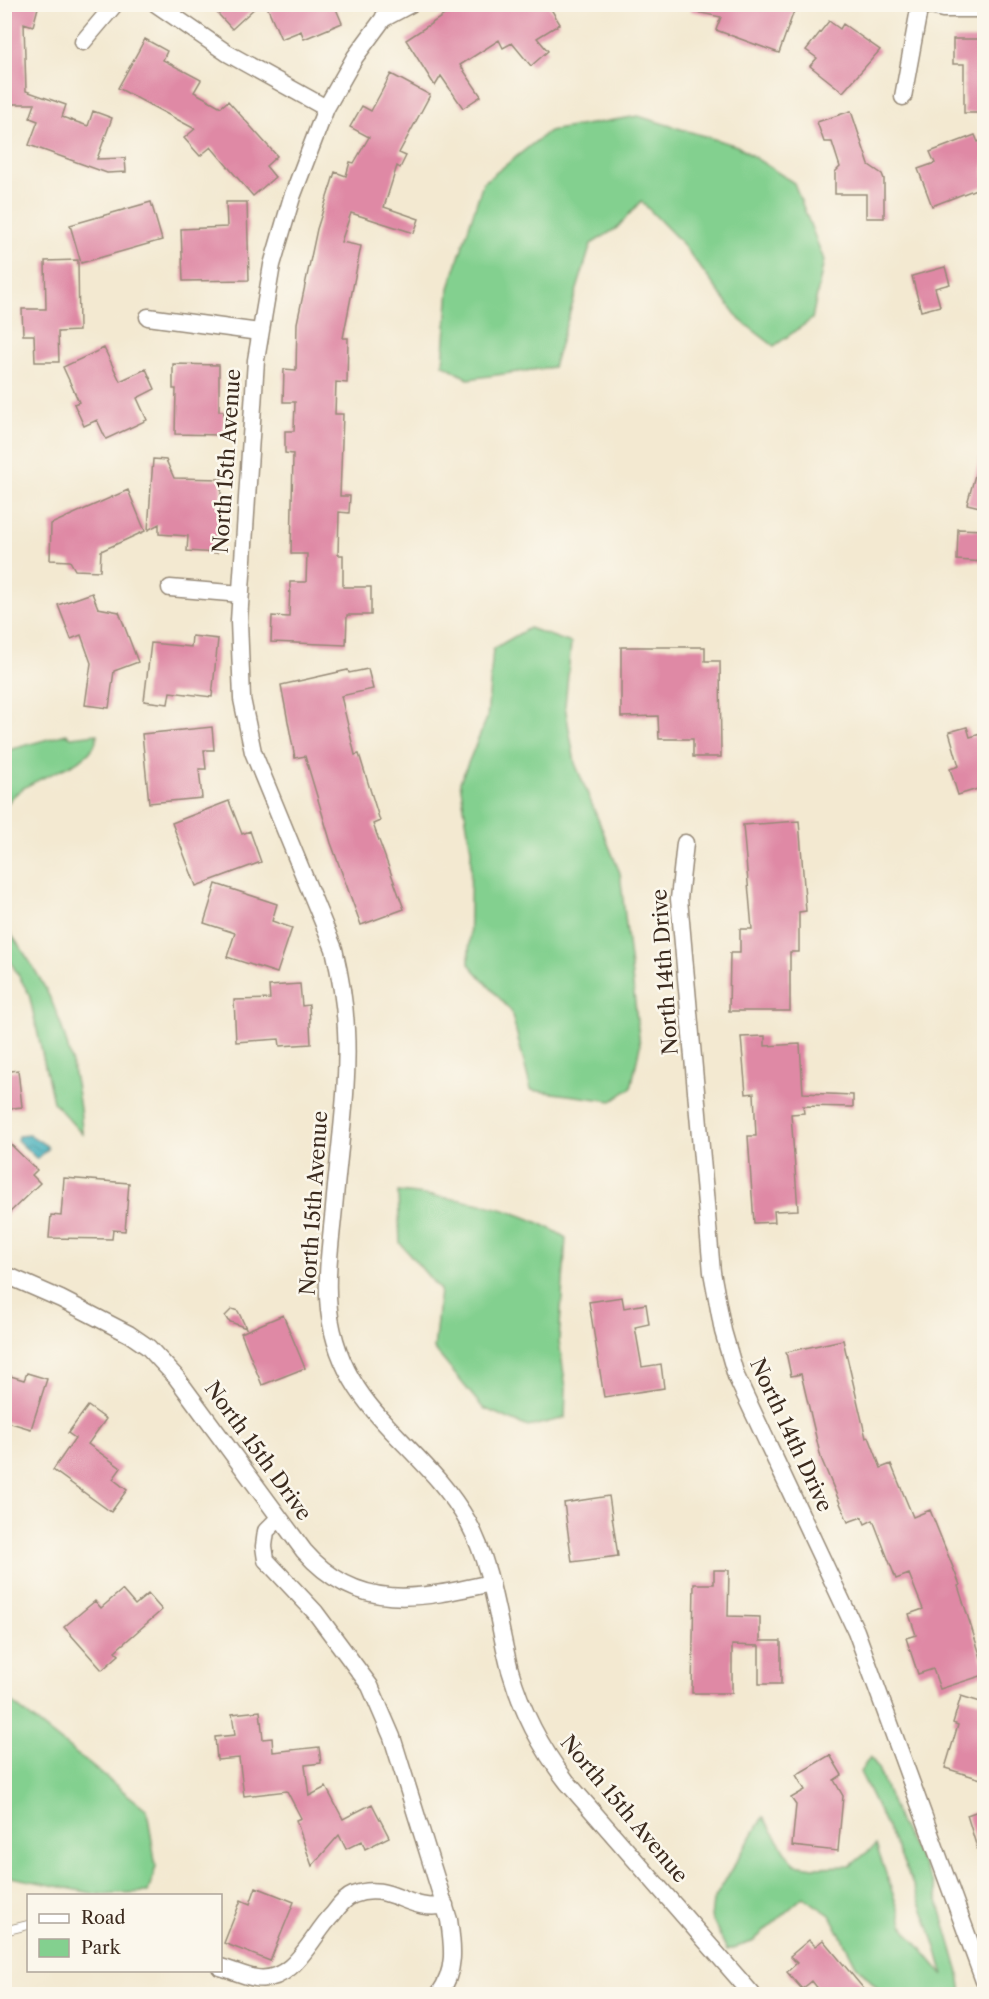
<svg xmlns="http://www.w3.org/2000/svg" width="989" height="1999" viewBox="0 0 989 1999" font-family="'Libre Caslon Text',serif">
	<defs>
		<pattern id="water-waves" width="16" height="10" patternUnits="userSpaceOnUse" patternTransform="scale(1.5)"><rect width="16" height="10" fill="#3eadba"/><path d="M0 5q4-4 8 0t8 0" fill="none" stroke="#358d97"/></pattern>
	</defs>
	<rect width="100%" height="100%" fill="#fbf7ec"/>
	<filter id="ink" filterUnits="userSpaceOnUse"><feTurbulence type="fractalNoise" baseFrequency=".0167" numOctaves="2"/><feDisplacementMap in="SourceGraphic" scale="12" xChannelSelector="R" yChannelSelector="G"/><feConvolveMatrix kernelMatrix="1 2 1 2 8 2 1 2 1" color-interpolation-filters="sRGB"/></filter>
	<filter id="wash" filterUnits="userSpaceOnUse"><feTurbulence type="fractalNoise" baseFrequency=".008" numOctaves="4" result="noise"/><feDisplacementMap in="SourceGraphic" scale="24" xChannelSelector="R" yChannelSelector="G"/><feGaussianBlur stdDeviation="1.35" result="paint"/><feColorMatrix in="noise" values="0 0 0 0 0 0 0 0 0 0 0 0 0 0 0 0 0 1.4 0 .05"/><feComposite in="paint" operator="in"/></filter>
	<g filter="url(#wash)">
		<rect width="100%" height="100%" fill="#f3e9d1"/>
		<path fill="#83d08f" stroke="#5f7d56" stroke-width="1.5" d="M 638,116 L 737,146 L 794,183 L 824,260 L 812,319 L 774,346 L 740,320 L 681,242 L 641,201 L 617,228 L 591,244 L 553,367 L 468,379 L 443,364 L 449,288 L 483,183 L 549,131 Z
			M 529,628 L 571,643 L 565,706 L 575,763 L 620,873 L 640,1046 L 631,1088 L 612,1101 L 531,1090 L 511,1011 L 469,964 L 471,850 L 460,782 L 487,718 L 493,649 Z
			M 66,734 L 71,737 L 97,734 C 98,771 19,773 5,808 L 5,751 Z
			M 10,933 C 47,983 65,1022 76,1084 C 79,1101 82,1117 82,1134 L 53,1102 L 29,994 L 5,952 L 5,938 Z
			M 398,1192 C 456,1198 516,1205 566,1238 L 559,1341 L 566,1388 L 565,1418 L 528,1427 L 483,1408 L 434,1349 L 440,1290 L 400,1243 Z
			M 5,1697 L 147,1810 L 156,1867 L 148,1892 L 97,1894 L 5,1876 Z
			M 870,1757 L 877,1766 L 900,1824 L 933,1883 L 959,1973 L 962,1994 L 883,1994 L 856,1965 L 830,1915 L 803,1897 L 752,1942 L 727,1950 L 711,1917 L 713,1901 L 763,1817 L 794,1864 L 814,1867 L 850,1866 L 876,1845 L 905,1929 L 944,1976 C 926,1904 893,1839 860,1772 Z"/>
		<path fill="url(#water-waves)" stroke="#3c6c6c" stroke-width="1.5" d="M 30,1135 L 47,1146 L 48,1149 L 37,1159 L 17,1140 L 18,1136 Z"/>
		<g id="blocks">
			<path fill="#df89a5" d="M 4,4 L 39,4 L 33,26 L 24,23 L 26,91 L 66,105 L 62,117 L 88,126 L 93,111 L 112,118 L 97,159 L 125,158 L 126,172 L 107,173 L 29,145 L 38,121 L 30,118 L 35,104 L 4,104 Z
				M 209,4 L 259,4 L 232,29 Z
				M 266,4 L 334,4 L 342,23 L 304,39 L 301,31 L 281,39 Z
				M 461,4 L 467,4 L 470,9 L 479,4 L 548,4 L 560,24 L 537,38 L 548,51 L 531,66 L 512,43 L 503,48 L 499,40 L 460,65 L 481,96 L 463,108 L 441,76 L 435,86 L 406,40 Z
				M 691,4 L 776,4 L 794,11 L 779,53 L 716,30 L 721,17 L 691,11 Z
				M 829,21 L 840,29 L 843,24 L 880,50 L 843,92 L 810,66 L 817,58 L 806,50 Z
				M 145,39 L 167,51 L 163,60 L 201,80 L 194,92 L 221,107 L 228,101 L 277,156 L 266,166 L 275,177 L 253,196 L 211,147 L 200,156 L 184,138 L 195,129 L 118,88 Z
				M 953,39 L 984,39 L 984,113 L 964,113 L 964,64 L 953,64 Z
				M 391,74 L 430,95 L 399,153 L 406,156 L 400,168 L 397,166 L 384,207 L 419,219 L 414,233 L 351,213 L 341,242 L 361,246 L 343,338 L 348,338 L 347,383 L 336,382 L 335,414 L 343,414 L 340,496 L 350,496 L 349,513 L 339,512 L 338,555 L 343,555 L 343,587 L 371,587 L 371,615 L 347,615 L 346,645 L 271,642 L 272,616 L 289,617 L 290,582 L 306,582 L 307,554 L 291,554 L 293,454 L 285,453 L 285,431 L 294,431 L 295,402 L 283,402 L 284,369 L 296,370 L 297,323 L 317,229 L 335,172 L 346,176 L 350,162 L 354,163 L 369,137 L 350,127 L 362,106 L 371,111 Z
				M 851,111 L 869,165 L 882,174 L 884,179 L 884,218 L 866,218 L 866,194 L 835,194 L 835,172 L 840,167 L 832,142 L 824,142 L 817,122 Z
				M 975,135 L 978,142 L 984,139 L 984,186 L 932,206 L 918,169 L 935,163 L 930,152 Z
				M 151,202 L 162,240 L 81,263 L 70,225 Z
				M 226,202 L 247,202 L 249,280 L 183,281 L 181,229 L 227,227 Z
				M 78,260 L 79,331 L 58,332 L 59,362 L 35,362 L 34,335 L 23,335 L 22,309 L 46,309 L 45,261 Z
				M 945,267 L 950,284 L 935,288 L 940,306 L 921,311 L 912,276 Z
				M 104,348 L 120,381 L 146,369 L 155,389 L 137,398 L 147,420 L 106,439 L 97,420 L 84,426 L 74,404 L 79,402 L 63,367 Z
				M 173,364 L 219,365 L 219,411 L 224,411 L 223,435 L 175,434 L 176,389 L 173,389 Z
				M 980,457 L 984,457 L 984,508 L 967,504 Z
				M 153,459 L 166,460 L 174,478 L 222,479 L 217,553 L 187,551 L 188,536 L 159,534 L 159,524 L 148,530 Z
				M 128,490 L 145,531 L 101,551 L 100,571 L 75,570 L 70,561 L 50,560 L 51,524 Z
				M 958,529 L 984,530 L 984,562 L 957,560 Z
				M 92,593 L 98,608 L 119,612 L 138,662 L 114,671 L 109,708 L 85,705 L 91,663 L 81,635 L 71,639 L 58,605 Z
				M 192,636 L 218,639 L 212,697 L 170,692 L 168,704 L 144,701 L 151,643 L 191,647 Z
				M 621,647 L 705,647 L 705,661 L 720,661 L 721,757 L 693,757 L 693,739 L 659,739 L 658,716 L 621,717 Z
				M 368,669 L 373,689 L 341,696 L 355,755 L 359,754 L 380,821 L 373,824 L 404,909 L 361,925 L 331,843 L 305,756 L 295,758 L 281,685 L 348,670 L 349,673 Z
				M 212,727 L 214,750 L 204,750 L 206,769 L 199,769 L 202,798 L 149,803 L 142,734 Z
				M 967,727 L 970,737 L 984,733 L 984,787 L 958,795 L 950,769 L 959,766 L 949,732 Z
				M 229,801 L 242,834 L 250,831 L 261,862 L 196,886 L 172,823 Z
				M 799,821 L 806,911 L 799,912 L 799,952 L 790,952 L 790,1011 L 729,1011 L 730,953 L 740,953 L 740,929 L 752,929 L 743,825 Z
				M 216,884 L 277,904 L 272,921 L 292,928 L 277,973 L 227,957 L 235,933 L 204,923 Z
				M 300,984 L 302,1006 L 309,1005 L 311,1044 L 280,1046 L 279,1039 L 236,1042 L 234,1000 L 270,999 L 269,986 Z
				M 765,1036 L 765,1046 L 800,1044 L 803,1093 L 853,1095 L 853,1107 L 803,1106 L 804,1113 L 791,1114 L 798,1210 L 774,1211 L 775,1222 L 754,1223 L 748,1136 L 756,1136 L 754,1093 L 746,1094 L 741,1037 Z
				M 18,1070 L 22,1107 L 4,1109 L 4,1072 Z
				M 4,1138 L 37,1170 L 32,1175 L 40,1183 L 4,1218 Z
				M 64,1178 L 129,1183 L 125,1231 L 113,1230 L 112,1239 L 49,1238 L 51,1215 L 61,1216 Z
				M 622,1297 L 624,1308 L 646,1304 L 649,1324 L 635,1327 L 642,1367 L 661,1364 L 664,1388 L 604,1397 L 589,1302 Z
				M 232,1309 L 238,1311 L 246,1328 L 228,1321 L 225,1316 Z
				M 283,1315 L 305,1368 L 262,1385 L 241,1333 Z
				M 843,1340 L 866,1438 L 869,1437 L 881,1468 L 891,1464 L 913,1517 L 930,1510 L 960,1585 L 958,1586 L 984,1667 L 984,1675 L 940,1689 L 933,1669 L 918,1674 L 906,1638 L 916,1635 L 909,1614 L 923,1609 L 909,1574 L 896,1579 L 873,1520 L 865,1524 L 862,1517 L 848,1522 L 821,1458 L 801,1374 L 791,1376 L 786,1352 Z
				M 27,1373 L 47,1379 L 31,1429 L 4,1421 L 4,1374 L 24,1380 Z
				M 88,1406 L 106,1419 L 88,1444 L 121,1468 L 113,1479 L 127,1490 L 111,1512 L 53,1470 L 75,1438 L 68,1433 Z
				M 609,1496 L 618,1556 L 572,1562 L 564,1503 Z
				M 714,1570 L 729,1570 L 728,1616 L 760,1617 L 760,1641 L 781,1641 L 781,1684 L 759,1684 L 759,1646 L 732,1645 L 732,1693 L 692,1693 L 694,1584 L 714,1584 Z
				M 122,1590 L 135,1605 L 148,1594 L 162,1610 L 115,1651 L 119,1655 L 102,1670 L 64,1627 L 95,1601 L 101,1608 Z
				M 961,1696 L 984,1703 L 984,1780 L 945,1768 L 958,1725 L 953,1723 Z
				M 260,1711 L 263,1739 L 272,1738 L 273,1752 L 319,1747 L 321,1763 L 305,1765 L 309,1796 L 326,1787 L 343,1819 L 372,1804 L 389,1837 L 365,1849 L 362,1841 L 346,1849 L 339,1835 L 312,1866 L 296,1820 L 301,1818 L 287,1791 L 244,1796 L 239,1758 L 217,1760 L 215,1737 L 235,1735 L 232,1714 Z
				M 830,1755 L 842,1775 L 834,1780 L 843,1796 L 838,1851 L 792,1846 L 796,1805 L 791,1798 L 805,1790 L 796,1775 Z
				M 984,1809 L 984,1860 L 981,1861 L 967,1815 Z
				M 256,1887 L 294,1902 L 270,1961 L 224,1943 L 241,1900 L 250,1904 Z
				M 809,1940 L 815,1946 L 823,1940 L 869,1995 L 823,1995 L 812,1981 L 802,1989 L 787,1972 L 797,1963 L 790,1956 Z"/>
		</g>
	</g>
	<g filter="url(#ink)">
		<use href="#blocks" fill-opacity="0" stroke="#978a78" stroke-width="1.5"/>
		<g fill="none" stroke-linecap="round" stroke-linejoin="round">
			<defs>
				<path id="service" d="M 4,1931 L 28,1925"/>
				<path id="minor" d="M 156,4 L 227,53 L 326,108
					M 389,4 L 383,19 L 355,57 L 326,108 L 292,197 L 272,265 L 256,360 L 239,621 L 242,699 L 253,752 L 334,949 C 340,975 345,1002 346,1030 C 349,1085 340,1141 335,1197 C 332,1234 325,1273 329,1310 C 341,1413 423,1442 468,1522 C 493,1568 497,1620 510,1670 C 522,1712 541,1748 567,1782 L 752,1994
					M 923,4 L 943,9 L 984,9
					M 383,19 L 411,4
					M 83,42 L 115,4
					M 903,97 L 920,4
					M 148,317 L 259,332
					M 170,588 L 241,594
					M 685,843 L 679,899 L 712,1272 L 723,1331 L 736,1376 L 856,1631 L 984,1981
					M 4,1274 L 61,1299 L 129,1334 L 148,1347 L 176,1377 L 304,1551 C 358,1613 420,1599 491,1583
					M 279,1518 L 266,1531 L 264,1546 L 266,1560 L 315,1612 L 370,1686 L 392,1737 L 449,1920 C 453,1947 456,1971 439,1994
					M 220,1967 C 232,1970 244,1976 256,1978 C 294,1984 311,1936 333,1914 C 338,1907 345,1898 353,1895 C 390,1880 409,1914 445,1905"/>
			</defs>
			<use href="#service" stroke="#978a78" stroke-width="10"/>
			<use href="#minor" stroke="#978a78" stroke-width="19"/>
			<use href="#service" stroke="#fff" stroke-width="8"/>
			<use href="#minor" stroke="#fff" stroke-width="16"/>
		</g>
	</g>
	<g text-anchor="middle" stroke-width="5" stroke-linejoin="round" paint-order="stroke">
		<g font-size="21" fill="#3b2a1e" stroke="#fbf7ec">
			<text transform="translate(227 461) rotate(-86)" y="7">North 15th Avenue</text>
			<text transform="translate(665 972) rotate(-94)" y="7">North 14th Drive</text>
			<text transform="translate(314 1203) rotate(-86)" y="7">North 15th Avenue</text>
			<text transform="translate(791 1435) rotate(65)" y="7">North 14th Drive</text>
			<text transform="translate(258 1451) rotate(54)" y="7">North 15th Drive</text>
			<text transform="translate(624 1809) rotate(50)" y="7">North 15th Avenue</text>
		</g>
	</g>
	<rect width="989" height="1999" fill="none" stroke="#fbf7ec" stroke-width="24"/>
	<rect x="27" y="1894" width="195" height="78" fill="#fbf7ec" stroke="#aea59a" stroke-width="1.5"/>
	<rect x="39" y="1914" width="30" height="9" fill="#ffffff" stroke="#aea59a" stroke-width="1.5"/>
	<text x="81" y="1924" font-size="18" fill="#3b2a1e">Road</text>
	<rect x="39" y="1939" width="30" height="18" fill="#83d08f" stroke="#aea59a" stroke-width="1.5"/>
	<text x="81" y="1954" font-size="18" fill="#3b2a1e">Park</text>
</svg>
